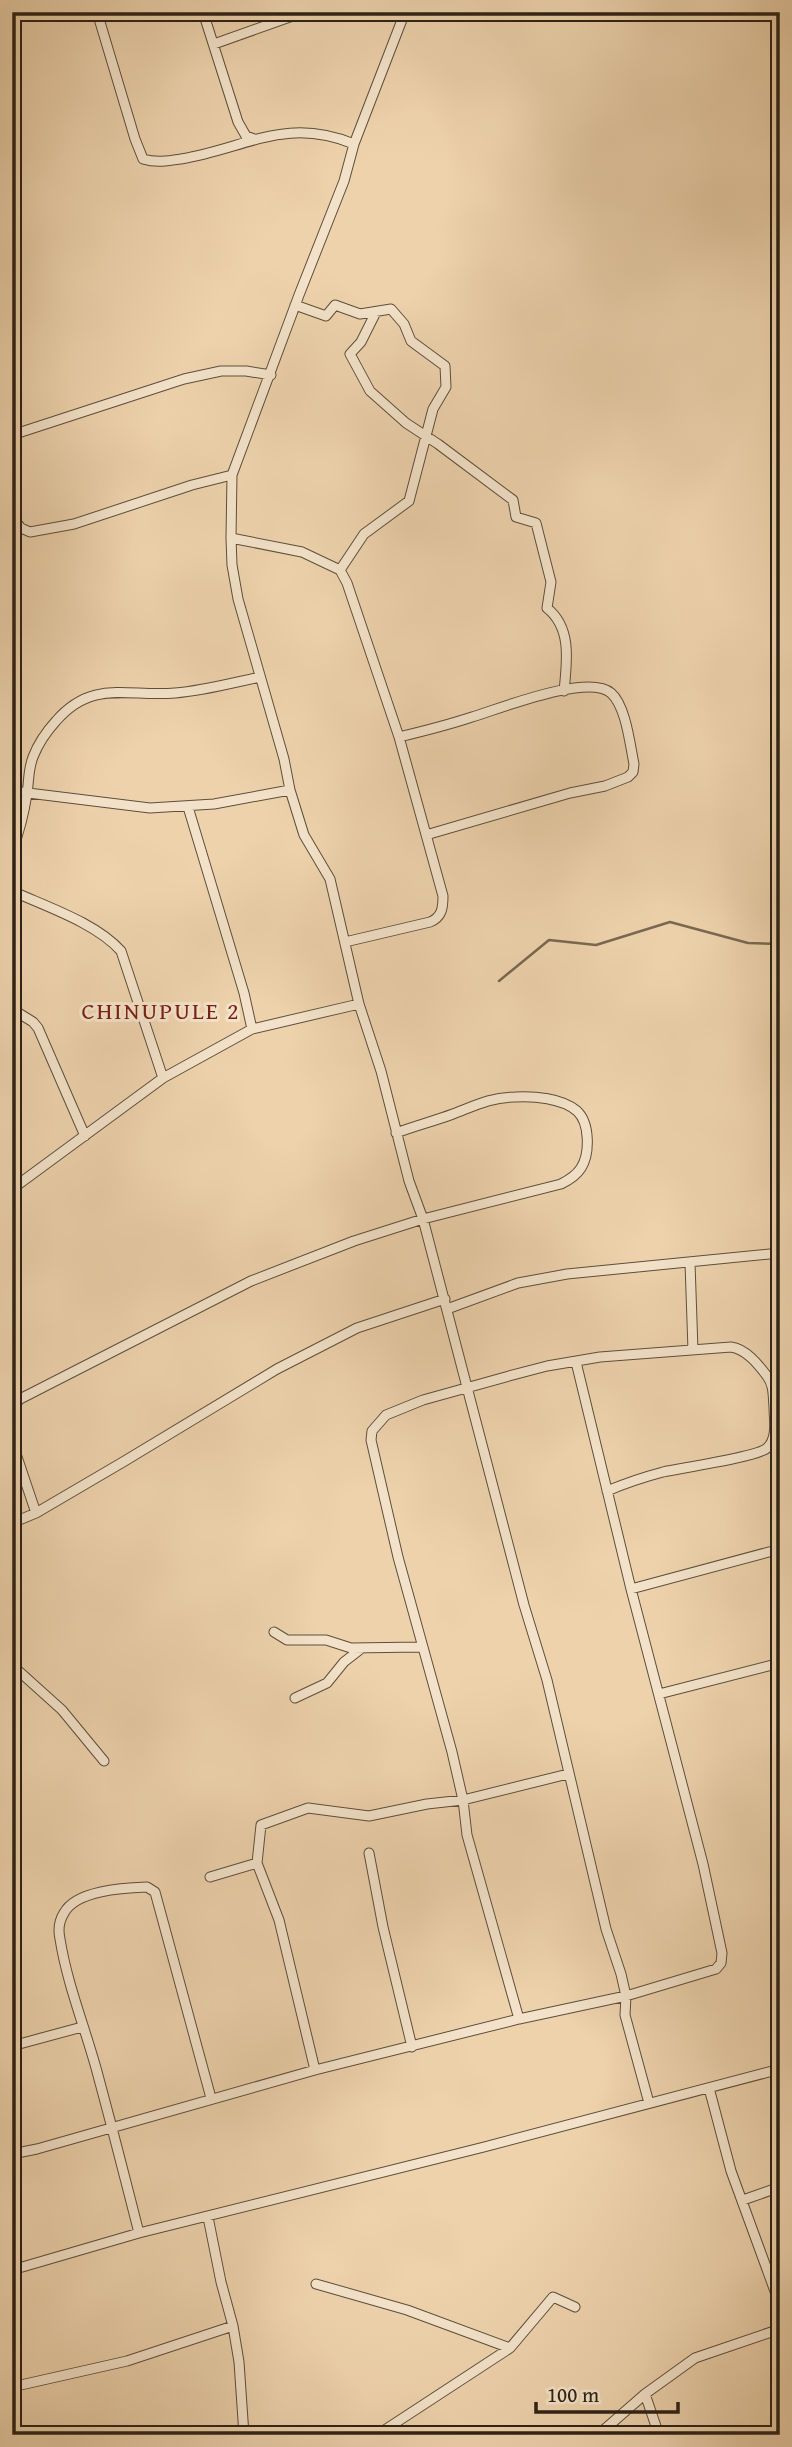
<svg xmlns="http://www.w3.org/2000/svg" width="792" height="2447" viewBox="0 0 792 2447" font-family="'Gentium Book Plus',serif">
	<rect width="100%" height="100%" fill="#edd2ac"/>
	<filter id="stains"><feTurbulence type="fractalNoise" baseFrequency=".00286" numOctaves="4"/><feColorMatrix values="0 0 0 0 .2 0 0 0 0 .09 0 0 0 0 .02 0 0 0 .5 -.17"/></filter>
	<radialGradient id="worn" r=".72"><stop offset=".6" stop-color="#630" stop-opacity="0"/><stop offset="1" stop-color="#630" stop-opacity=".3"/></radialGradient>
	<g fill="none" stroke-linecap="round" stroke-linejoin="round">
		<path stroke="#796851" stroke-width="2.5" d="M 499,981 L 549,940 L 596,945 L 670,922 L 748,943 L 780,944"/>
		<defs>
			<path id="minor" d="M 97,12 L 135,139 L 143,159 C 156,163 168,161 181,159 C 247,148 285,116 354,144
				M 203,12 L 238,122 L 246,136 L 254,139
				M 405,12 L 354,144 L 344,181 L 299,295 L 232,475 L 231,538 L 232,565 L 238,599 L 284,759 L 290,790 L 304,835 L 330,879 L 359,1004 L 381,1071 L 409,1181 L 423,1219 L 524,1605 L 547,1680 L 606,1929 L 621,1974 L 626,1996 L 625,2015 L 649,2103
				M 214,44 L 304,12
				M 295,305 L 326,316 L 335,305 L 360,314 L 391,309 L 404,324 L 411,341 L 445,366 L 446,387 L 433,409 L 409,501 L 364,534 L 340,570
				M 376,312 L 361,342 L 350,354 L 370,391 L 406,423 L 438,444 L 513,500 L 516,517 L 536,523 L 551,582 L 547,608 C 572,628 567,661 564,691
				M 12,435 L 184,379 L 221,371 L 246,371 L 271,375
				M 12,517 L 21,528 L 30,532 L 74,524 L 192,485 L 232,475
				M 231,538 L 302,552 L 340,570 L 347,583 L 399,737 L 443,896 C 443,908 442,917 430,922 L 345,942
				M 399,737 C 424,731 448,725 472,717 C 499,709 588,673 611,693 C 626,706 630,745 634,764 L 633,772 L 628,777 L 605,786 L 570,793 L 426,835
				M 12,791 L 150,808 L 214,804 L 290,790
				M 188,807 L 244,993 L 252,1029
				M 12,851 C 19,833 24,813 27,794 C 29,781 28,770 33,757 C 38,744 46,732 56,721 C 92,679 127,697 175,693 C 203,691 232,683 260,677
				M 12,891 C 47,907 96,923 121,951 L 163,1078
				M 12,1009 L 33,1022 L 38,1028 L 85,1136
				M 12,1189 L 163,1078 L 252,1029 L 359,1004
				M 690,1263 L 693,1350
				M 447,1309 L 518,1283 L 567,1274 L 780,1253
				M 12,1408 L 20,1399 L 251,1281 L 354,1241 L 423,1219 L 561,1184 C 569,1180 576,1176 581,1168 C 590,1154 590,1123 577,1111 C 562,1098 534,1096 515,1097 C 491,1097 474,1106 453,1114 C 434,1121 415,1126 396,1133
				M 12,1442 L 36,1513
				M 12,1523 L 36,1513 L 123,1462 L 277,1369 L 357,1328 L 445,1299
				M 631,1589 L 780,1549
				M 274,1632 L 287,1640 L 326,1640 L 351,1648 L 421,1647
				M 12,1665 L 62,1710 L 104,1761
				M 659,1694 L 780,1663
				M 295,1698 L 327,1683 L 344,1662 L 362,1648
				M 369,1853 L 383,1927 L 412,2047
				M 210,1877 L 257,1863
				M 519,2019 L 467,1835 L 463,1800 L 452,1752 L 398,1557 L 371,1440 L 372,1431 L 386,1415 L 423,1400 L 509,1376 L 547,1366 L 600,1357 L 731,1347 C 746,1349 758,1364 767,1376 C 774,1385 773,1396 774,1407 C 774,1420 778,1438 767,1448 C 758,1457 681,1468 663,1472 C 644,1477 626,1483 607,1491
				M 12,2046 L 82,2027
				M 315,2070 L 279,1920 L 257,1863 L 261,1825 L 308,1808 L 369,1816 L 427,1804 L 463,1800 L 568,1774
				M 709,2088 L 731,2171 L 780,2305
				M 12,2154 L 37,2149 L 315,2070 L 519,2019 L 626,1996 L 716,1969 L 721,1963 L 722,1953 L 703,1864 L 631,1589 L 576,1362
				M 743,2200 L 780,2187
				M 208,2217 L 221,2282 L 233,2326 L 239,2362 L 244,2435
				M 139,2233 C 125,2178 111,2123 96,2068 C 84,2025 67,1983 60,1939 C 58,1930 59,1921 64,1913 C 76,1890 124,1888 147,1887 L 155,1892 L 211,2098
				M 12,2270 L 139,2233 L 484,2147 L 780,2069
				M 316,2284 L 407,2310 L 510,2348 L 377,2435
				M 510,2348 L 553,2297 L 575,2307
				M 12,2387 L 127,2361 L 233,2326
				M 645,2394 L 659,2435
				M 598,2435 L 645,2394 L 695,2358 L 780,2329"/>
		</defs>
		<use href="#minor" stroke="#5d4e3c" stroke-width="11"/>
		<use href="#minor" stroke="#f3e2c9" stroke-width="9"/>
	</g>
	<g text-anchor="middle" stroke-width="6" stroke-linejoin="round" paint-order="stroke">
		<g font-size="24" letter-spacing="2" fill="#7a1f14" stroke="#f3e2c9">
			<text x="161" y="1019">CHINUPULE 2</text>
		</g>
	</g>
	<rect width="792" height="2447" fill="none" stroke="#edd2ac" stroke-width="42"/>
	<rect x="14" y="14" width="764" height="2419" fill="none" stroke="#2d2216" stroke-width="3.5"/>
	<rect x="21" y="21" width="750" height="2405" fill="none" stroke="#2d2216" stroke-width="2"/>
	<path d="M536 2402v10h142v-10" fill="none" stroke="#2d2216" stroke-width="3.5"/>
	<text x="547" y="2402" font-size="21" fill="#2d2216" stroke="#f3e2c9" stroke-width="5" paint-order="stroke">100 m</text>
	<rect width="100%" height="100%" filter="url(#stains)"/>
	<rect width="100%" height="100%" fill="url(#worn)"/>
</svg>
